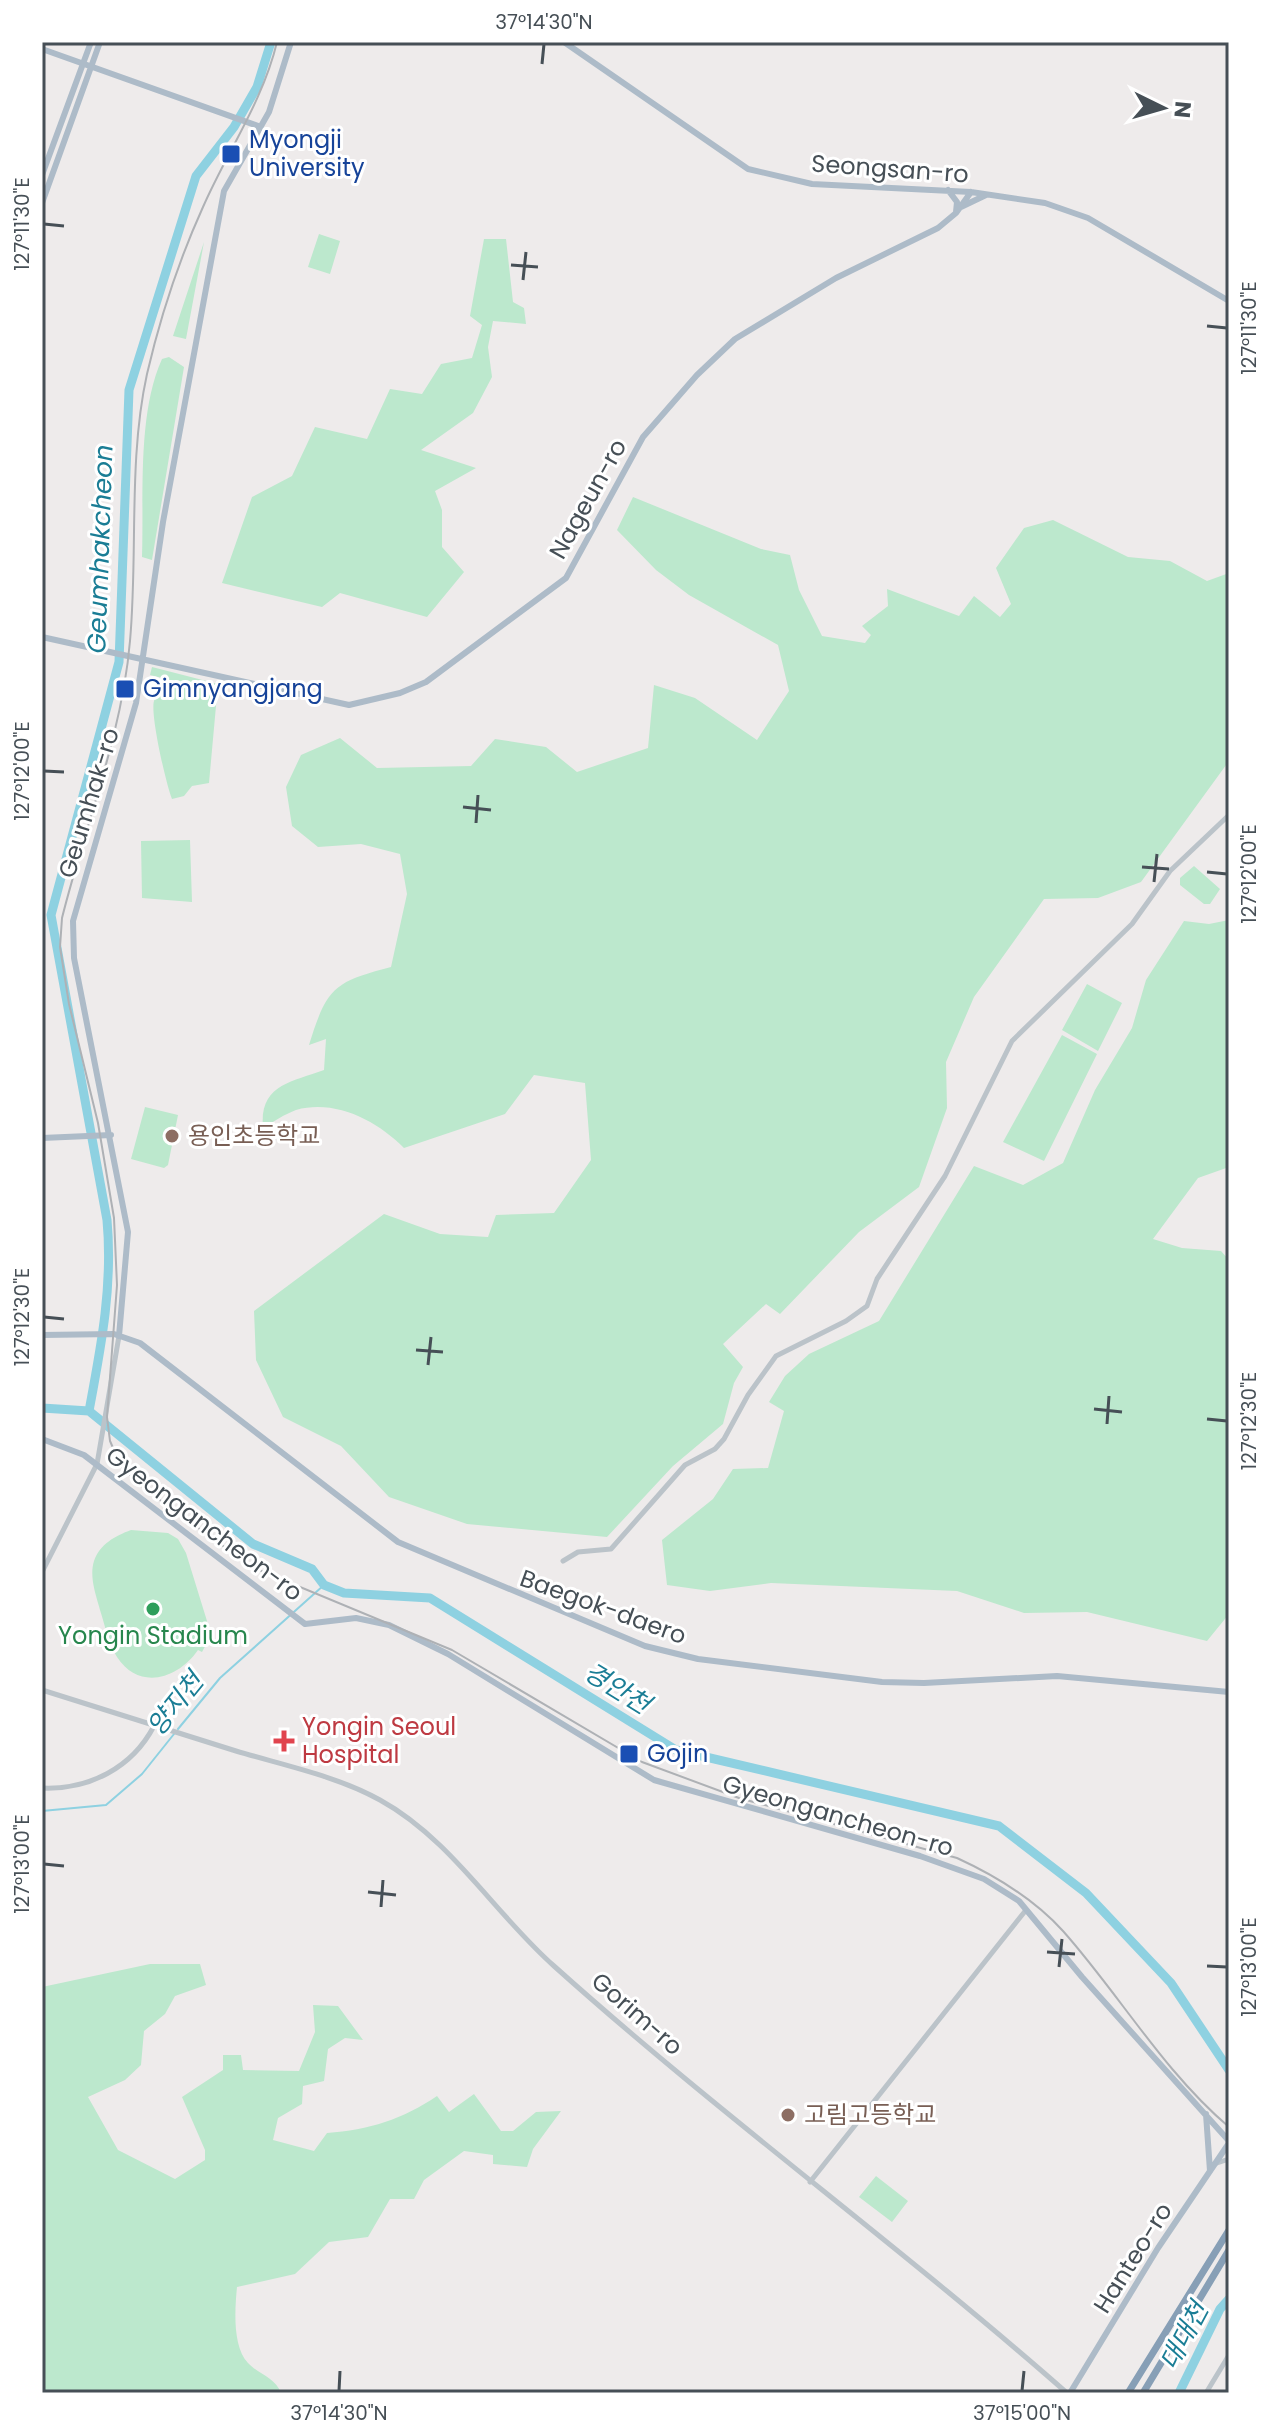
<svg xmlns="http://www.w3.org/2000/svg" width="1271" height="2435" viewBox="0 0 1271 2435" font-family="Poppins,'Noto Sans KR',sans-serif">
	<rect width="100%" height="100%" fill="#eeebeb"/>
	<path fill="#bce8cd" d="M 319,234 L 340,241 L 330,274 L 308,267 Z
		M 484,239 L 506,239 L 513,302 L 524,308 L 526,324 L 493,321 L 488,347 L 492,377 L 473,413 L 421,450 L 476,468 L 435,491 L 442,510 L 442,547 L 464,572 L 427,617 L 340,593 L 322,607 L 222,583 L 252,497 L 292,476 L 315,427 L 367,439 L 390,389 L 422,394 L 441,364 L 472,358 L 482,325 L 470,316 Z
		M 204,242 L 186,339 L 173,336 Z
		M 169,357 L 184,367 L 152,560 L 142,557 C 144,497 137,414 162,359 Z
		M 633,497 L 761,549 L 790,555 L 799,590 L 822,636 L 865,643 L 871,635 L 862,626 L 888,606 L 887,589 L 959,616 L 974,596 L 1000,617 L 1011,604 L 996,568 L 1024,528 L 1053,520 L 1128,557 L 1170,561 L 1207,581 L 1229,573 L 1229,761 L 1141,882 L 1098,898 L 1044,899 L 974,997 L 946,1062 L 947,1108 L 919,1187 L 859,1232 L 780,1314 L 766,1304 L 723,1344 L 743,1367 L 734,1383 L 723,1424 L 673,1466 L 607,1537 L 467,1524 L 389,1497 L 341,1446 L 283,1417 L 256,1360 L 254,1311 L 384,1214 L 440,1234 L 488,1237 L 496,1215 L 554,1213 L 591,1160 L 585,1083 L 534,1075 L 505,1114 L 404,1148 C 377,1121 336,1099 296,1110 C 285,1114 273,1122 263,1128 C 259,1085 291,1082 324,1070 L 326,1039 L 309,1045 C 327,987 334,982 391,967 L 407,894 L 400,854 L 361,844 L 318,847 L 292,826 L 286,787 L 301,755 L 340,738 L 377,768 L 471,766 L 495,739 L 546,747 L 577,772 L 648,748 L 654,685 L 695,698 L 757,740 L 789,691 L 778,645 L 689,595 L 656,570 L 617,530 Z
		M 152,667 L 218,684 L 209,783 L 192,786 L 184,796 L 172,799 C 166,784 150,714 154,701 C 156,694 160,686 162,678 L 150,675 Z
		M 190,840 L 192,902 L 142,898 L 141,841 Z
		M 1194,866 L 1220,889 L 1210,904 L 1204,904 L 1180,885 L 1180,878 Z
		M 1229,920 L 1229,1167 L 1198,1178 L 1153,1239 L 1182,1248 L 1221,1251 L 1229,1260 L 1229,1614 L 1207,1641 L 1087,1612 L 1024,1613 L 957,1591 L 771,1583 L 710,1591 L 667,1585 L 662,1540 L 713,1499 L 733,1469 L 768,1468 L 784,1411 L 769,1402 L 785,1376 L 809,1354 L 879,1321 L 974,1166 L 1023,1185 L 1063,1163 L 1095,1090 L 1132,1028 L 1146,980 L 1184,921 L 1209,924 Z
		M 1087,984 L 1122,1003 L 1098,1051 L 1062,1030 Z
		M 1062,1035 L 1097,1054 L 1044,1161 L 1003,1142 Z
		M 145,1107 L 178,1115 L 168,1165 L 164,1168 L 131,1159 Z
		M 131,1530 L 168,1533 L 178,1539 L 186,1553 L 207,1621 L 209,1639 L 202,1652 L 198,1650 C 178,1679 139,1691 117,1657 C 108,1643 105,1625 100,1610 C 96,1595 89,1577 94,1561 C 100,1544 115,1536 131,1530 Z
		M 150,1964 L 200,1964 L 206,1985 L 175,1996 L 165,2014 L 144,2031 L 141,2065 L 125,2080 L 88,2097 L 118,2150 L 175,2179 L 205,2160 L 205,2150 L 182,2097 L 223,2070 L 223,2055 L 241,2055 L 243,2070 L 299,2071 L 315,2032 L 313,2005 L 338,2006 L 363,2040 L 345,2038 L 328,2049 L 324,2081 L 303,2086 L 302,2104 L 278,2118 L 273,2140 L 314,2151 L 327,2133 C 369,2130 403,2119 437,2096 L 449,2112 L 474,2094 L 501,2131 L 513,2131 L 536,2112 L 561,2111 L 533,2149 L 527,2167 L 493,2164 L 493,2155 L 464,2151 L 424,2180 L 414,2199 L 390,2199 L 368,2237 L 329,2242 L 295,2274 L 237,2287 C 235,2308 232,2346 248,2363 C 258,2374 276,2378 281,2393 L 42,2393 L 42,1987 Z
		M 876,2176 L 908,2201 L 892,2222 L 859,2197 Z"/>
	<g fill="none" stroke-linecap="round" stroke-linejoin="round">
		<path stroke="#8ed1e1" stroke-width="2" d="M 178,1729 L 220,1678 L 324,1585
			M 42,1811 L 106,1805 L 142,1774 L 174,1734"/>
		<path stroke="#8ed1e1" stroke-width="9" d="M 42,1408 L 89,1411 L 253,1544 L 312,1569 L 324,1585 L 344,1593 L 430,1598 L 676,1750 L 999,1826 L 1086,1893 L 1171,1983 L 1229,2070
			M 89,1411 C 101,1347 113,1286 107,1220 L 51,915 L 119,662 L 129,390 L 196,176 L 234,127 L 257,87 L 271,42
			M 1179,2393 L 1220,2309 L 1229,2299"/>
		<path stroke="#bbc3c9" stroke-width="5" d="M 563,1561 L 578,1552 L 611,1549 L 685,1465 L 715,1449 L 724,1439 L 748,1395 L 776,1356 L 846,1321 L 867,1306 L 877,1279 L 945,1176 L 1012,1041 L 1132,924 L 1170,871 L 1229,815
			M 42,1572 L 97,1464 L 119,1336
			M 42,1690 C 107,1710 171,1731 236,1751 C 283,1765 337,1776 380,1800 C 451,1839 495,1914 554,1966 C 720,2115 900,2246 1067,2393
			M 42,1788 C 89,1790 132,1768 154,1726
			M 1217,2163 L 1229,2159
			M 810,2182 L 1026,1910
			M 1206,2393 L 1229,2355"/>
		<path stroke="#adbbc8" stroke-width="6" d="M 564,42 L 748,169 L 812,184 L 971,192 L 1045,203 L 1088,218 L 1229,301
			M 42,49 L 261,127
			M 42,175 L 91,42
			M 948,190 L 957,202 L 956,212
			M 42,203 L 100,42
			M 961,207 L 986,195
			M 42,637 L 349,705 L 400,693 L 426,682 L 566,578 L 643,437 L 697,375 L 735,339 L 836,278 L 938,228 L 956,213 L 971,192
			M 42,1138 L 111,1135
			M 42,1335 L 114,1334 L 140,1343 L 398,1542 L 645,1646 L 698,1659 L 882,1682 L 924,1683 L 1057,1676 L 1229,1692
			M 119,1336 L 128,1232 L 74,958 L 73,921 L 136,703 L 163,522 L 224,191 L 269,112 L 291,42
			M 42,1439 L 84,1455 L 305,1624 L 356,1618 L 389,1625 L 448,1654 L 654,1780 L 920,1856 L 984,1879 L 1019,1901 L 1082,1977 L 1229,2141
			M 1206,2114 L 1210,2171
			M 1070,2393 L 1158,2248 L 1229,2143"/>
		<path stroke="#879fb6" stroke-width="7" d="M 1128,2393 L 1229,2230
			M 1143,2393 L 1229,2250"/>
		<path stroke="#aeb1b5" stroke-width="2" d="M 277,42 C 263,101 227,152 203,207 C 179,260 160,318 147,374 C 128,460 138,553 130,641 C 122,735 85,826 62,918 L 60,947 L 69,1004 L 98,1123 L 114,1218 L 117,1285 L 107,1417 L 110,1441 L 121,1466 L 146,1490 L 252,1567 L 452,1650 L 642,1762 L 739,1798 L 957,1858 C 994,1875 1035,1900 1063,1931 C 1119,1994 1164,2072 1229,2127"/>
	</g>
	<path fill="none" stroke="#464f56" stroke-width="3" d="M 542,64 L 544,44M 44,224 L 64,226M 511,265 L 538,267M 523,280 L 526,252M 1207,326 L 1227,328M 44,771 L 64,772M 463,807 L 491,810M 476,823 L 478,795M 1142,867 L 1169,869M 1207,872 L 1227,874M 1154,882 L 1157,854M 44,1317 L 64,1319M 416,1350 L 443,1352M 428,1365 L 431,1337M 1094,1409 L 1122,1412M 1207,1419 L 1227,1421M 1107,1424 L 1109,1396M 44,1864 L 64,1866M 368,1892 L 396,1895M 381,1907 L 383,1880M 1047,1952 L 1075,1954M 1207,1966 L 1227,1967M 1059,1967 L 1062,1939M 339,2391 L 340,2371M 1022,2391 L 1024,2371"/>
	<g fill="#1a4fb4" stroke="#fff" stroke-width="3">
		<rect x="221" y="144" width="20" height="20" rx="4"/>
		<rect x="115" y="679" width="20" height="20" rx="4"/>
		<rect x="619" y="1744" width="20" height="20" rx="4"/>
	</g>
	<g fill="#8d6e63" stroke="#fff" stroke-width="3">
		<circle cx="172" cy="1136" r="8"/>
		<circle cx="788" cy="2115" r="8"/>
	</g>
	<circle fill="#2e9e5b" stroke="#fff" stroke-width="3" cx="153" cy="1609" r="8"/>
	<path fill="#e0444e" stroke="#fff" stroke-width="3" d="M280 1729h8v8h8v8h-8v8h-8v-8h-8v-8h8z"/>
	<g text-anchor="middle" stroke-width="6" stroke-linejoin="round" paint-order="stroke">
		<g font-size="24" fill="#164399" stroke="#fff" text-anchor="start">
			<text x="249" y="148">Myongji<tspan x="249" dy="28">University</tspan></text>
			<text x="143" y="697">Gimnyangjang</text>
			<text x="647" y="1762">Gojin</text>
		</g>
		<g font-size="24" fill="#464f56" stroke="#fff">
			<text transform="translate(890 169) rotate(4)" y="8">Seongsan-ro</text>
			<text transform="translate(588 499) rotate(-61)" y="8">Nageun-ro</text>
			<text transform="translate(89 803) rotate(-73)" y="8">Geumhak-ro</text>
			<text transform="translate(204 1524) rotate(37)" y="8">Gyeongancheon-ro</text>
			<text transform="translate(603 1607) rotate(20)" y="8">Baegok-daero</text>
			<text transform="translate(838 1816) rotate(16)" y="8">Gyeongancheon-ro</text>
			<text transform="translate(637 2014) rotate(41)" y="8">Gorim-ro</text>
			<text transform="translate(1133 2258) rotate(-58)" y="8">Hanteo-ro</text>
		</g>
		<g font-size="24" fill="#785e54" stroke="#fff" text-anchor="start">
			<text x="188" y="1144">용인초등학교</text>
			<text x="804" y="2123">고림고등학교</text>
		</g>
		<g font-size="24" fill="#27864d" stroke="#fff">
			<text x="153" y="1644">Yongin Stadium</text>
		</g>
		<g font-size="24" fill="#be3a42" stroke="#fff" text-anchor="start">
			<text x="302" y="1735">Yongin Seoul<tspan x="302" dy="28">Hospital</tspan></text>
		</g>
		<g font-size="26" font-style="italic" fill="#1a7d95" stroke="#fff">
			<text transform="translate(100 549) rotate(-88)" y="9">Geumhakcheon</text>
			<text transform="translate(617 1688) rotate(32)" y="9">경안천</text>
			<text transform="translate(175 1704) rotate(-51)" y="9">양지천</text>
			<text transform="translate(1184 2336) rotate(-62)" y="9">대대천</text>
		</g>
	</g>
	<rect width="1271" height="2435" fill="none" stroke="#ffffff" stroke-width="88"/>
	<g transform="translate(1163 108) rotate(95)" stroke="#ffffff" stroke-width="6" paint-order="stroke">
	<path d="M0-6L14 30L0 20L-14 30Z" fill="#464f56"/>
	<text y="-12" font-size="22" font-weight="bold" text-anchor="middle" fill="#464f56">N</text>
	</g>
	<rect x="44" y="44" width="1183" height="2347" fill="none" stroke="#464f56" stroke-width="3"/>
	<g font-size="20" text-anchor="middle" fill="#464f56">
		<text x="544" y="29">37°14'30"N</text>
		<text transform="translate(22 224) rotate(-90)" y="7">127°11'30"E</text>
		<text transform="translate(1249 328) rotate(-90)" y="7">127°11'30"E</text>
		<text transform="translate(22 771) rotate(-90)" y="7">127°12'00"E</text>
		<text transform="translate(1249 874) rotate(-90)" y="7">127°12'00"E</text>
		<text transform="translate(22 1317) rotate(-90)" y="7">127°12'30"E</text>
		<text transform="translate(1249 1421) rotate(-90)" y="7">127°12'30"E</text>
		<text transform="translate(22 1864) rotate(-90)" y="7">127°13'00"E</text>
		<text transform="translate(1249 1967) rotate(-90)" y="7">127°13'00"E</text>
		<text x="339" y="2420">37°14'30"N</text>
		<text x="1022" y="2420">37°15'00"N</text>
	</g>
</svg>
